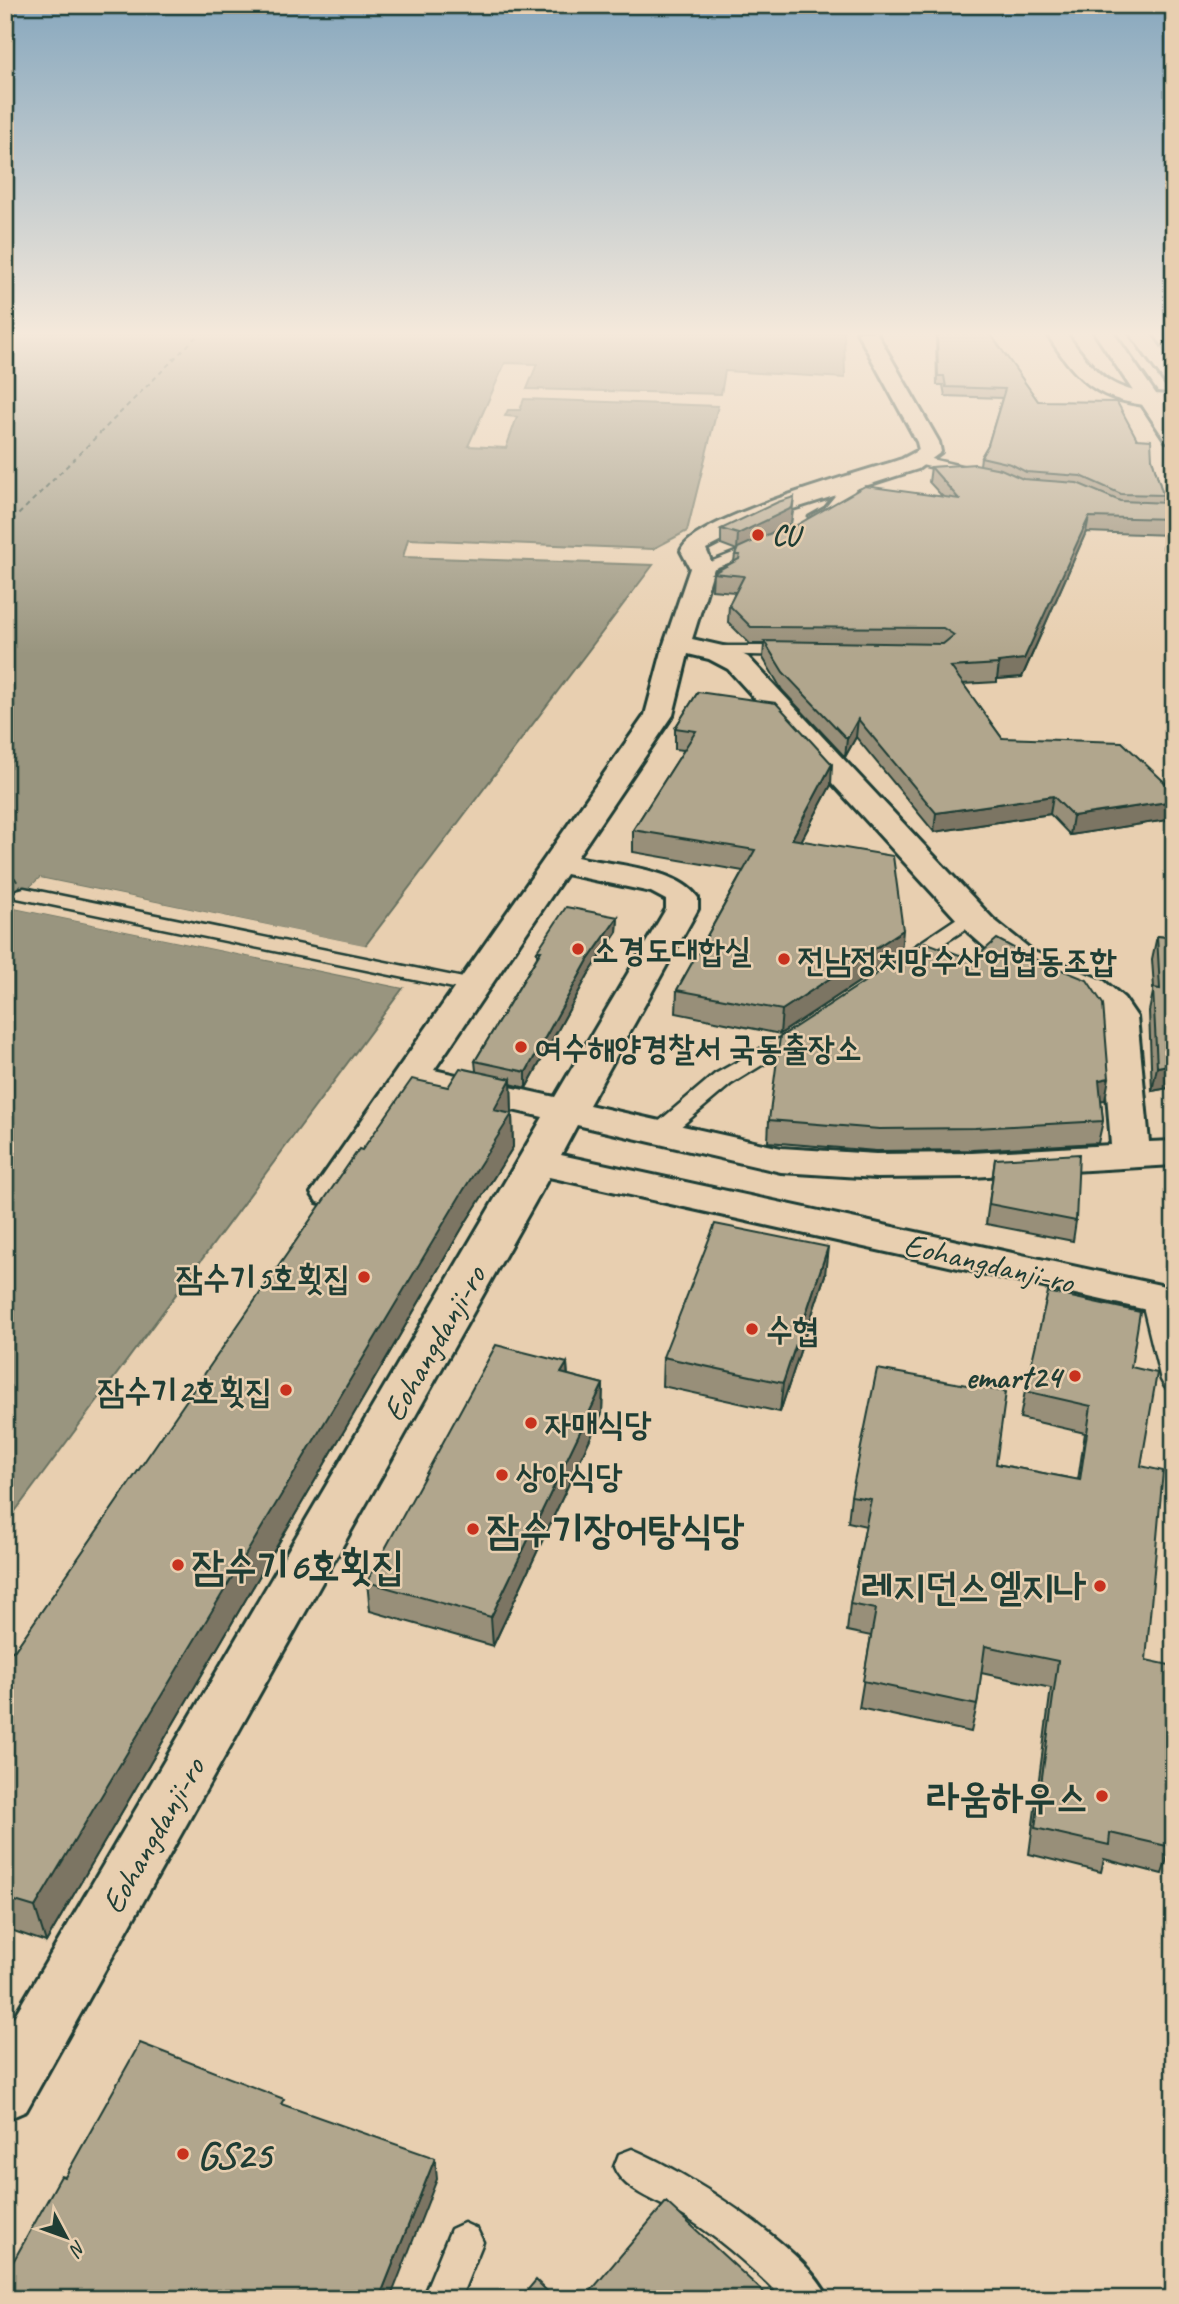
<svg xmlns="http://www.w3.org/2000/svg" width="1179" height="2304" viewBox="0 0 1179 2304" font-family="Caveat,'Poor Story',sans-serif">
	<rect width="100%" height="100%" fill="#e8cfb0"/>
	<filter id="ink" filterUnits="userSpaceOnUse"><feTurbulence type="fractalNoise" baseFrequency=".0143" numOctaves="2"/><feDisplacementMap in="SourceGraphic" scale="14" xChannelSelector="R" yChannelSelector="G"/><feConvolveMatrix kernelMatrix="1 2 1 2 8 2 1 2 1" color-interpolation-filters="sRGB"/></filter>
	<g filter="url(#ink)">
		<path fill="#99957f" stroke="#687261" stroke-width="2" d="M 5,332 L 844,332 L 845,378 L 725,371 L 721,394 L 527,389 L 537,364 L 505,363 L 468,446 L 506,448 L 517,417 L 505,416 L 508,410 L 520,410 L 524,399 L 718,406 L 687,531 L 653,549 L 408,539 L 403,557 L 653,565 L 365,946 L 40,878 L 10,907 L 403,988 L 5,1525 Z"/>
		<path fill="#e8cfb0" d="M 40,878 L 369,946 L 364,949 L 41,882 L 17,905 L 404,985 L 403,988 L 9,907 Z"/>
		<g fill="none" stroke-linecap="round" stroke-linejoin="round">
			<path stroke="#2b463c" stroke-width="2" stroke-dasharray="5 4.5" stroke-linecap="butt" d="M 5,528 L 201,332
				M 5,861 L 22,890"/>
			<defs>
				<path id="service" d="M 918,456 L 978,470 L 980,473 L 973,477 L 913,463 L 913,457 Z
					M 853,479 L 860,483 C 848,499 831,526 809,523 L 809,517 L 825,508 L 848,480 Z
					M 761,542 L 768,546 L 766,549 L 707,571 L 702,572 L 695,568 Z
					M 711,646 L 795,646 L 803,651 L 795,656 L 705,654 L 703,651 L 705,648 Z
					M 24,888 L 473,980 L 480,982 L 483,986 L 480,990 L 473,992 L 17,898 L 14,894 L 17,890 Z
					M 973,910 L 983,916 L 980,920 L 910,965 L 896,965 L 893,961 L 966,912 Z
					M 804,1025 L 811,1027 L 815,1031 L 811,1035 L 731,1084 L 666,1139 L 650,1139 L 647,1134 L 650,1129 L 715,1074 Z
					M 1153,1290 L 1162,1292 C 1179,1320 1174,1358 1174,1389 L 1165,1387 L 1161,1380 L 1141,1298 L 1144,1292 Z
					M 632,2149 C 683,2170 808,2248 829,2299 L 783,2299 C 755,2270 721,2240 687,2218 C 664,2203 624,2193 614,2167 L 619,2154 Z
					M 464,2223 L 477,2229 L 483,2242 L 460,2299 L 422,2299 L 451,2229 Z"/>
				<path id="minor" d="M 857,332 L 876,332 L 939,442 L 941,452 L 918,469 L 768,517 L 706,549 L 714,568 L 692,639 L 727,647 L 748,657 L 993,919 L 1034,952 L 1104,981 L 1124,998 L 1137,1017 L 1149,1142 L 1174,1141 L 1174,1165 L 972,1177 L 876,1178 L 781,1172 L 577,1125 L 561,1155 L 1174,1288 L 1174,1316 L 549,1177 L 26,2111 L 5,2120 L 5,2032 L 543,1117 L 421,1089 L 345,1202 L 331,1206 L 317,1202 L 311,1193 L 645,715 L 664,644 L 690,568 L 681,551 C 692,518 863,472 902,459 L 919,450 L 917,442 ZM 688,654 L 709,659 L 728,669 L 969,933 C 984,946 999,961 1017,970 C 1044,985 1085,987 1101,1017 L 1111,1145 L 972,1153 L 876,1154 L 781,1148 L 589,1105 L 698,909 L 698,898 C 678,868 612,865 577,857 L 673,715 ZM 566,874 L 651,892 L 666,900 L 666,909 L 555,1097 L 434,1070 Z
					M 1046,332 L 1065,332 C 1101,380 1111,393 1174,395 L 1174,407 C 1105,405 1082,390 1046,332 Z"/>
				<path id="tertiary" d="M 1094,332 L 1113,332 L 1174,420 L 1174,442 L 1166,441 Z
					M 1129,332 L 1149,332 L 1174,366 L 1174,387 L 1167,385 Z"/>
			</defs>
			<use href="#service" stroke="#1f3d34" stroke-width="5"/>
			<use href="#minor" stroke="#1f3d34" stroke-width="6"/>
			<use href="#tertiary" stroke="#1f3d34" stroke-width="6"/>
			<use href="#service" fill="#e8cfb0" fill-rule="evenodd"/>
			<use href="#minor" fill="#e8cfb0" fill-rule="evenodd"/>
			<use href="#tertiary" fill="#e8cfb0" fill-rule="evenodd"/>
		</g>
		<path fill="#988f79" stroke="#1f3d34" stroke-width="2" d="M 936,332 L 989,332 L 1038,401 L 1137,439 L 1152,459 L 1163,495 L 1162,502 L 1173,519 L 1170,535 L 1086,532 L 1022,677 L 997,679 L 997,682 L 963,684 L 1002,738 L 1174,791 L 1174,819 L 1070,835 L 1050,814 L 934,832 L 856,737 L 845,757 L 782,690 L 763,658 L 764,644 L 750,644 L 728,622 L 729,605 L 735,592 L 712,590 L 713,573 L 734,561 L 735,555 L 737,550 L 721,544 L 721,529 L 793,512 L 791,523 L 760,538 L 789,530 L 942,496 L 929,482 L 931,467 L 980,465 L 981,457 L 988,445 L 1002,398 L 945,396 L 943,385 L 937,385 Z
			M 1165,535 L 1174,535 L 1174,576 L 1163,548 Z
			M 698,692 L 831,785 L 801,841 L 901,954 L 780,1034 L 676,1013 L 677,990 L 743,871 L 633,852 L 633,830 L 684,750 L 675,749 L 675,728 Z
			M 618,917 L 617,932 L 588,975 L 526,1088 L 511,1084 L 513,1147 L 464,1225 L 46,1942 L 5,1928 L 5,1654 L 15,1650 L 362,1150 L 448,1087 L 476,1071 L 475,1061 L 537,957 L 537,951 Z
			M 1157,936 L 1174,938 L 1174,1087 L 1152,1091 L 1149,1011 L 1154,988 L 1152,959 Z
			M 1101,1100 L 1103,1121 L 1098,1143 L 972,1150 L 876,1151 L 768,1142 L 769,1120 L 1105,1100 Z
			M 995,1159 L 1076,1221 L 1073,1241 L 986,1224 Z
			M 825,1275 L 780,1412 L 662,1386 L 663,1357 Z
			M 567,1363 L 568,1375 L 603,1384 L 602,1413 L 493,1646 L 370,1611 L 367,1582 Z
			M 1131,1367 L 1141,1466 L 1146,1660 L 1171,1847 L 1162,1874 L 1104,1859 L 1101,1872 L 1029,1854 L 1051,1688 L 981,1673 L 977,1705 L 971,1732 L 859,1708 L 871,1636 L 847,1631 L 850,1604 L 866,1526 L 848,1522 L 851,1496 L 996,1464 L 1078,1480 L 1085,1433 L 1020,1418 L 1025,1391 Z"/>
		<path fill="#7c7463" stroke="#1f3d34" stroke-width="2" d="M 794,497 L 791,523 L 737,550 L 738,534 Z
			M 1089,517 L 1086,532 L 1022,677 L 997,679 L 999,664 L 998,662 Z
			M 858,719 L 856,737 L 845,757 L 847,739 Z
			M 832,764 L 831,785 L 790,862 L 792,839 Z
			M 1053,796 L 1050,814 L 934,832 L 936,813 Z
			M 1174,801 L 1174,819 L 1070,835 L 1073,816 Z
			M 618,917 L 617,932 L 588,975 L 526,1088 L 526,1072 L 588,960 Z
			M 903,930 L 901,954 L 780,1034 L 782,1010 Z
			M 1174,1064 L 1174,1087 L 1152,1091 L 1157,1067 Z
			M 1109,1078 L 1105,1100 L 1094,1101 L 1099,1080 Z
			M 511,1079 L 512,1113 L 510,1117 L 512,1114 L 513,1147 L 464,1225 L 46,1942 L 35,1907 Z
			M 828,1247 L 825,1275 L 780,1412 L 783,1383 Z
			M 567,1363 L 568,1391 L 561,1373 Z
			M 603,1384 L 602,1413 L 493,1646 L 491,1617 Z
			M 435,2158 L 437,2179 L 390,2299 L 379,2299 Z"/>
		<path fill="#b1a68d" stroke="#1f3d34" stroke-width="2" d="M 937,332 L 989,332 L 1038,401 L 1117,402 L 1137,439 L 1151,440 L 1152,459 L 1163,495 L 1121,494 L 1081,476 L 1026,472 L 1011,464 L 981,457 L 988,445 L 1005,389 L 946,387 L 944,376 L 938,376 Z
			M 975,464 L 1001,469 L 1023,479 L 1077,483 L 1120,501 L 1168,503 L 1173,519 L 1089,517 L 1024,659 L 998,662 L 999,664 L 951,667 L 1002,738 L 1122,742 L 1174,791 L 1174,801 L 1073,816 L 1053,796 L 936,813 L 858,719 L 847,739 L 783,672 L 764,641 L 943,644 L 954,635 L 943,628 L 751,627 L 729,605 L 744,576 L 713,573 L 739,559 L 740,555 L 735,555 L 738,548 L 789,525 L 788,530 L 865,486 L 959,499 L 931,467 Z
			M 794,497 L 792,508 L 738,534 L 721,529 L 778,502 Z
			M 1165,535 L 1174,535 L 1174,556 Z
			M 698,692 L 776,703 L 832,764 L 792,839 L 893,856 L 903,930 L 782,1010 L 677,990 L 755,850 L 633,830 L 696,731 L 675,728 Z
			M 566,907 L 618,917 L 588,960 L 526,1072 L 475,1061 L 541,951 L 537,951 Z
			M 1157,936 L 1174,938 L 1174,1064 L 1157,1067 L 1153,988 L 1160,989 Z
			M 997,939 L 1032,958 L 1087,980 L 1103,1004 L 1109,1078 L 1099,1080 L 1103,1121 L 975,1128 L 879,1129 L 769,1120 L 780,1037 L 925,942 L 973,960 Z
			M 460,1068 L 511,1079 L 494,1110 L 512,1114 L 463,1191 L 35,1907 L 5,1898 L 5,1654 L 15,1650 L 359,1149 L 362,1150 L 412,1079 L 448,1087 Z
			M 1079,1154 L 1076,1221 L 989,1204 L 995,1159 Z
			M 715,1224 L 828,1247 L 783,1383 L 663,1357 Z
			M 1048,1292 L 1140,1312 L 1131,1367 L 1157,1373 L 1141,1466 L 1163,1471 L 1146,1660 L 1174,1666 L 1174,1802 L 1171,1847 L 1110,1833 L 1109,1845 L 1035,1828 L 1058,1661 L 985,1646 L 977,1705 L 863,1681 L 876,1609 L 850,1604 L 871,1499 L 851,1496 L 877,1369 L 1006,1392 L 996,1464 L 1080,1480 L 1091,1406 L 1025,1391 Z
			M 496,1345 L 567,1363 L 561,1373 L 603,1384 L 491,1617 L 367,1582 Z
			M 140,2043 L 284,2099 L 281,2104 L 435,2158 L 379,2299 L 5,2299 L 5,2276 L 61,2176 L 65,2177 Z
			M 666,2202 L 771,2299 L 584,2299 Z
			M 536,2280 L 555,2299 L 520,2299 Z"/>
	</g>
	<linearGradient id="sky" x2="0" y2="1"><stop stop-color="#88a8be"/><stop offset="0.51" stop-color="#f5e9db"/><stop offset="1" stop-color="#f5e9db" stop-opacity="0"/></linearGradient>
	<rect width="1179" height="654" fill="url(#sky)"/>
	<g fill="#c8321e" stroke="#e8cfb0" stroke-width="2.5">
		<circle cx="758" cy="535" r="7"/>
		<circle cx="578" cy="949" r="7"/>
		<circle cx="784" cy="959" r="7"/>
		<circle cx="521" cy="1047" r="7"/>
		<circle cx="364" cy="1277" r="7"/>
		<circle cx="752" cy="1329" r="7"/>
		<circle cx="1075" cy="1376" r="7"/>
		<circle cx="286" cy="1390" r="7"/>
		<circle cx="531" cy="1423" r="7"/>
		<circle cx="502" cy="1475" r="7"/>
		<circle cx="473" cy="1529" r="7"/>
		<circle cx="178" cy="1565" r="7"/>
		<circle cx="1100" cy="1586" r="7"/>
		<circle cx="1102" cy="1796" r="7"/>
		<circle cx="183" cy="2154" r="7"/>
	</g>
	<g text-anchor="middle" stroke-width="5" stroke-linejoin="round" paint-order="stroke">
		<g font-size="28" font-weight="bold" fill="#1f3d34" stroke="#e8cfb0" text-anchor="start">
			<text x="772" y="545">CU</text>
		</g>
		<g font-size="33" font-weight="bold" fill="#1f3d34" stroke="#e8cfb0" text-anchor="start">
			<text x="592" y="961">소경도대합실</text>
			<text x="798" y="971">전남정치망수산업협동조합</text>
			<text x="535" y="1059">여수해양경찰서 국동출장소</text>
			<text x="350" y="1289" text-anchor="end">잠수기5호횟집</text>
			<text x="766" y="1341">수협</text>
			<text x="1061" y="1388" text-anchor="end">emart24</text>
			<text x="272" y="1402" text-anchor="end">잠수기2호횟집</text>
			<text x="545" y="1435">자매식당</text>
			<text x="516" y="1487">상아식당</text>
		</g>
		<g font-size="33" fill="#1f3d34" stroke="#e8cfb0">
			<text transform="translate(989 1262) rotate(13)" y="12">Eohangdanji-ro</text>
			<text transform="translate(433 1343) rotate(-60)" y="12">Eohangdanji-ro</text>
			<text transform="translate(152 1835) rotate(-60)" y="12">Eohangdanji-ro</text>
		</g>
		<g font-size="40" font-weight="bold" fill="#1f3d34" stroke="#e8cfb0" text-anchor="start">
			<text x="487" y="1543">잠수기장어탕식당</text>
			<text x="192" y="1579">잠수기6호횟집</text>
			<text x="1086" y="1600" text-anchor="end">레지던스엘지나</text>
			<text x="1088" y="1810" text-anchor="end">라움하우스</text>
			<text x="197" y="2168">GS25</text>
		</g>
	</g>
	<rect width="1179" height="2304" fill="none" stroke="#e8cfb0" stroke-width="28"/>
	<rect x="14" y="14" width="1151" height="2276" fill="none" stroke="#1f3d34" stroke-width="2.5" filter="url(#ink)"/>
	<g transform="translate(66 2237) rotate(131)" stroke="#e8cfb0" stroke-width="5" paint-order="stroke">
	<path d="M0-5L12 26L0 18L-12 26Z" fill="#1f3d34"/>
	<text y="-10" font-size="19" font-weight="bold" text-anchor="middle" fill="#1f3d34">N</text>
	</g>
</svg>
